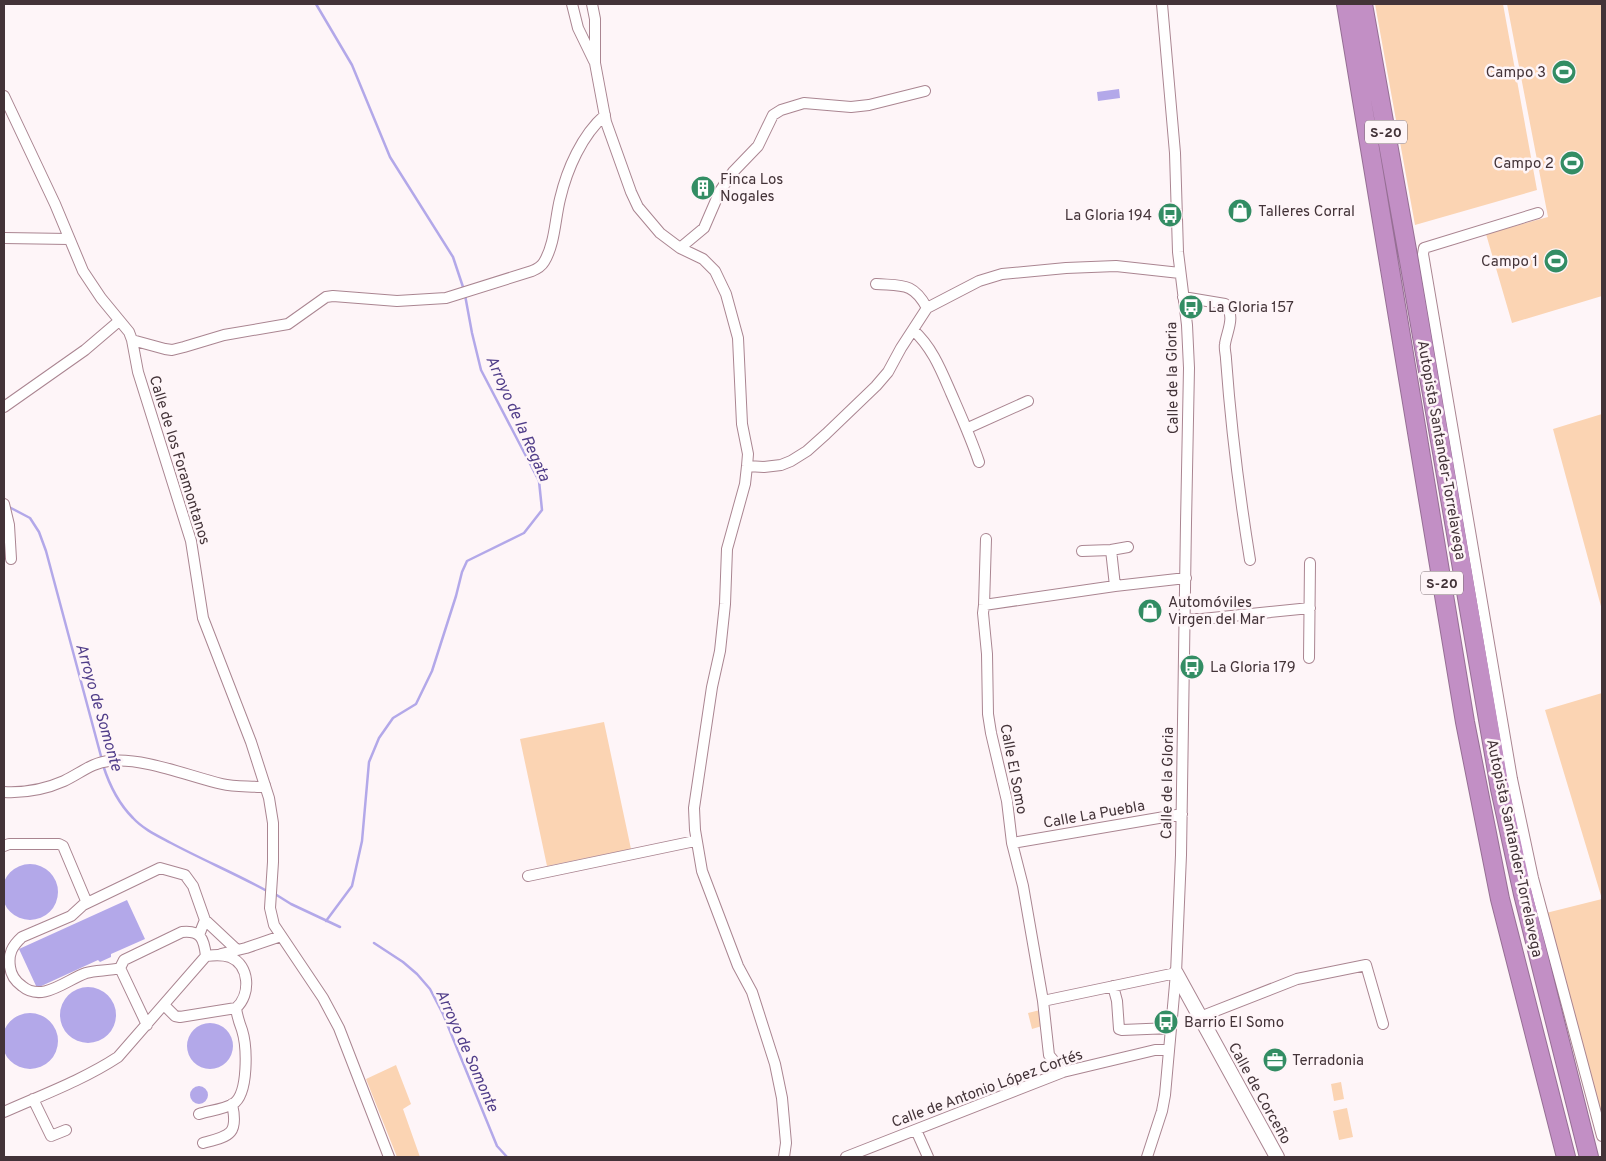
<svg xmlns="http://www.w3.org/2000/svg" width="1606" height="1161" viewBox="0 0 1606 1161" font-family="Overpass,sans-serif">
	<rect width="100%" height="100%" fill="#fef5f8"/>
	<path fill="#fbd4b3" d="M 1375,4 L 1503,4 L 1537,190 L 1415,225 Z
		M 1507,4 L 1602,4 L 1602,296 L 1512,323 L 1486,234 L 1548,217 Z
		M 1602,414 L 1602,610 L 1553,429 Z
		M 1602,693 L 1602,1119 L 1546,913 L 1602,899 L 1545,710 Z
		M 604,722 L 631,849 L 547,866 L 520,739 Z
		M 1040,1010 L 1042,1026 L 1032,1029 L 1028,1013 Z
		M 396,1065 L 411,1104 L 403,1109 L 420,1157 L 397,1157 L 366,1079 Z
		M 1341,1082 L 1344,1099 L 1334,1101 L 1331,1084 Z
		M 1347,1108 L 1353,1137 L 1339,1140 L 1333,1111 Z"/>
	<path fill="#b3a8e9" d="M 1119,89 L 1120,98 L 1098,101 L 1097,92 Z
		M2 892a28 28 0 1 1 56 0a28 28 0 1 1-56 0Z
		M 127,900 L 145,939 L 111,954 L 111,957 L 100,962 L 98,960 L 37,988 L 19,949 Z
		M60 1015a28 28 0 1 1 56 0a28 28 0 1 1-56 0Z
		M2 1041a28 28 0 1 1 56 0a28 28 0 1 1-56 0Z
		M187 1046a23 23 0 1 1 46 0a23 23 0 1 1-46 0Z
		M190 1095a9 9 0 1 1 18 0a9 9 0 1 1-18 0Z"/>
	<g fill="none" stroke-linecap="round" stroke-linejoin="round">
		<path stroke="#b3a8e9" stroke-width="2.5" d="M 316,4 L 352,65 L 390,157 L 453,257 L 464,290
			M 9,507 L 30,518 L 39,532 L 46,551 L 102,760
			M 103,765 C 109,784 119,804 133,818 C 143,829 158,836 171,843 C 203,860 236,874 267,891
			M 275,894 L 291,904 L 340,927
			M 326,921 L 352,886 L 362,841 L 369,762 L 379,738 L 393,718 L 416,704 L 432,671 L 456,596 L 462,572 L 467,561 L 524,533 L 542,510 L 539,481 L 481,370 L 472,333 L 465,295
			M 374,943 L 403,962 L 417,974 L 430,989 L 443,1014 L 497,1146 L 507,1157"/>
		<defs>
			<path id="street" d="M 572,4 L 578,28 L 594,61
				M 592,4 L 595,19 L 595,63 L 606,122 L 631,192 L 638,207 L 660,233 L 680,248 L 703,259 L 715,271 L 726,294 L 738,338 L 742,424 L 748,454 L 747,466 L 745,484 L 727,549 L 725,604 L 720,651 L 712,687 L 694,808 L 695,830 L 702,871 L 738,966 L 752,992 L 775,1064 L 782,1098 L 786,1143 L 784,1157
				M 4,96 L 55,204 L 83,271 L 101,298 L 129,332 L 132,340 L 138,372 L 191,541 L 203,618 L 251,742 L 269,798 L 273,823 L 273,862 L 270,908 L 274,925 L 323,998 L 339,1028 L 389,1157
				M 1538,213 L 1424,248 L 1423,254 L 1512,779 L 1533,878 L 1602,1136
				M 4,238 L 69,239
				M 680,248 L 704,228 L 720,191 L 733,172 L 758,146 L 773,115 L 781,110 L 804,103 L 851,107 L 869,105 L 925,91
				M 876,284 C 902,286 913,282 927,308
				M 1183,297 L 1225,304 C 1236,316 1227,331 1225,344 C 1224,349 1226,354 1226,359 C 1231,428 1239,492 1250,560
				M 913,330 C 932,347 941,370 951,393 C 961,416 971,438 979,462
				M 132,340 L 165,349 L 172,350 L 184,347 L 224,335 L 288,324 L 326,297 L 333,296 L 397,301 L 446,298 L 532,271 C 537,269 541,267 544,262 C 555,244 555,219 560,199 C 567,169 582,135 605,115
				M 4,407 L 85,350 L 119,321
				M 968,428 L 1028,401
				M 747,466 L 764,467 L 781,465 L 791,461 L 807,451 L 826,434 L 876,386 L 888,372 L 901,348 L 927,308 L 979,281 L 1002,274 L 1066,268 L 1116,266 L 1180,273
				M 4,504 L 9,525 L 11,559
				M 986,539 L 984,605 L 983,613 L 987,654 L 988,714 L 991,733 L 1007,801 L 1012,843 L 1023,886 L 1043,1001 L 1049,1055 L 1063,1072
				M 1111,550 L 1115,586
				M 1082,551 L 1111,550 L 1128,547
				M 984,605 L 1115,586 L 1186,578
				M 1185,619 L 1202,619 L 1310,608
				M 1309,658 L 1310,563
				M 4,792 C 24,793 46,789 64,781 C 79,774 93,762 109,761 C 143,757 188,776 222,784 C 234,787 248,786 260,787 L 265,785
				M 1012,843 L 1182,814
				M 4,846 L 9,844 L 59,844 L 63,846 L 87,903
				M 528,876 L 695,841
				M 205,920 L 237,950
				M 221,954 L 246,948 L 281,936
				M 120,968 L 147,1025
				M 1113,986 L 1117,1001 L 1119,1029 L 1122,1030 L 1171,1028
				M 1043,1001 L 1176,973
				M 164,1005 L 175,1016 L 180,1017 L 236,1008 C 251,995 250,965 230,957 C 221,954 214,955 206,956
				M 1200,1017 L 1297,979 L 1366,965 L 1383,1024
				M 33,1099 L 51,1136 L 66,1130
				M 4,1112 C 42,1095 83,1080 118,1057 L 206,956 C 204,939 201,930 182,932 L 124,960 L 120,968 C 109,971 96,970 86,973 C 66,980 42,1003 22,986 C 15,981 11,975 10,967 C 8,954 12,946 22,937 L 71,916 L 83,905 L 160,868 L 185,875 L 193,886 L 205,920 L 199,935
				M 199,1114 C 209,1111 224,1109 233,1104 C 249,1094 247,1046 242,1030 C 239,1022 237,1016 236,1008
				M 916,1130 L 928,1157
				M 203,1143 C 229,1136 239,1135 232,1104
				M 846,1157 L 1063,1072 L 1155,1050 L 1169,1050
				M 1147,1157 L 1162,1111 L 1165,1095 L 1176,973 L 1181,855 L 1186,523 L 1189,368 L 1187,325 L 1178,252 L 1175,153 L 1162,4"/>
			<path id="secondary" d="M 1176,973 L 1277,1157"/>
			<path id="highway" d="M 1346,4 L 1465,722 L 1500,899 L 1566,1157
				M 1363,4 L 1409,261 L 1500,789 L 1523,894 L 1589,1157"/>
		</defs>
		<use href="#street" stroke="#aa8591" stroke-width="12"/>
		<use href="#secondary" stroke="#aa8591" stroke-width="16"/>
		<use href="#highway" stroke="#966f94" stroke-width="20"/>
		<use href="#street" stroke="#fff" stroke-width="10"/>
		<use href="#secondary" stroke="#fff" stroke-width="14"/>
		<use href="#highway" stroke="#c28fc5" stroke-width="18"/>
	</g>
	<defs>
		<symbol id="stadium-disc" viewBox="-11 -11 22 22"><circle r="9.5" fill="#338d64" stroke="#fef5f8"/><path d="M0-5a6.5 5 0 1 0 0 10a6.5 5 0 1 0 0-10ZM-3.5-1.8h7v3.6h-7Z" fill="#fff"/></symbol>
		<symbol id="building-disc" viewBox="-11 -11 22 22"><circle r="9.5" fill="#338d64" stroke="#fef5f8"/><path d="M-4-6H4V6H1V3H-1V6H-4ZM-2.5-4.3h1.7v1.8h-1.7ZM.8-4.3h1.7v1.8H.8ZM-2.5-1h1.7V.8h-1.7ZM.8-1h1.7V.8H.8Z" fill="#fff"/></symbol>
		<symbol id="shop-disc" viewBox="-11 -11 22 22"><circle r="9.5" fill="#338d64" stroke="#fef5f8"/><path d="M-5-2.5h2.3a2.7 3.5 0 0 1 5.4 0H5L5.5 6h-11ZM-1.5-2.5h3a1.5 2.3 0 0 0-3 0Z" fill="#fff"/></symbol>
		<symbol id="bus-disc" viewBox="-11 -11 22 22"><circle r="9.5" fill="#338d64" stroke="#fef5f8"/><path d="M-5-6H5V4H4V6H2V4H-2V6H-4V4H-5ZM-3.5-4V0h7V-4ZM-3.5 1.2v1.5H-2V1.2ZM2 1.2v1.5H3.5V1.2Z" fill="#fff"/></symbol>
		<symbol id="office-disc" viewBox="-11 -11 22 22"><circle r="9.5" fill="#338d64" stroke="#fef5f8"/><path d="M-6-3h4V-5.5h4V-3h4V5H-6ZM-1-4.5V-3h2v-1.5ZM-6 0V1H6V0Z" fill="#fff"/></symbol>
	</defs>
	<g fill-rule="evenodd">
		<use href="#stadium-disc" x="1550" y="58" width="28" height="28"/>
		<use href="#stadium-disc" x="1558" y="149" width="28" height="28"/>
		<use href="#building-disc" x="689" y="174" width="28" height="28"/>
		<use href="#shop-disc" x="1226" y="197" width="28" height="28"/>
		<use href="#bus-disc" x="1156" y="201" width="28" height="28"/>
		<use href="#stadium-disc" x="1542" y="247" width="28" height="28"/>
		<use href="#bus-disc" x="1177" y="293" width="28" height="28"/>
		<use href="#shop-disc" x="1136" y="597" width="28" height="28"/>
		<use href="#bus-disc" x="1178" y="653" width="28" height="28"/>
		<use href="#bus-disc" x="1152" y="1008" width="28" height="28"/>
		<use href="#office-disc" x="1261" y="1046" width="28" height="28"/>
	</g>
	<g text-anchor="middle" stroke-width="5" stroke-linejoin="round" paint-order="stroke">
		<g fill="#fef5f8" stroke="#7b6d72" stroke-width="1">
			<rect x="1365" y="120.5" width="42" height="23" rx="4"/>
			<rect x="1421" y="571.5" width="42" height="23" rx="4"/>
		</g>
		<g font-size="14" font-weight="bold" fill="#433338">
			<text x="1386" y="137">S-20</text>
			<text x="1442" y="588">S-20</text>
		</g>
		<g font-size="15" fill="#433338" stroke="#fef5f8" text-anchor="start">
			<text x="1546" y="77" text-anchor="end">Campo 3</text>
			<text x="1554" y="168" text-anchor="end">Campo 2</text>
			<text x="720" y="184">Finca Los<tspan x="720" dy="17">Nogales</tspan></text>
			<text x="1258" y="216">Talleres Corral</text>
			<text x="1152" y="220" text-anchor="end">La Gloria 194</text>
			<text x="1538" y="266" text-anchor="end">Campo 1</text>
			<text x="1208" y="312">La Gloria 157</text>
			<text x="1168" y="607">Automóviles<tspan x="1168" dy="17">Virgen del Mar</tspan></text>
			<text x="1210" y="672">La Gloria 179</text>
			<text x="1184" y="1027">Barrio El Somo</text>
			<text x="1292" y="1065">Terradonia</text>
		</g>
		<g font-size="15" fill="#433338" stroke="#fef5f8">
			<text transform="translate(1172 378) rotate(-91)" y="5">Calle de la Gloria</text>
			<text transform="translate(1442 450) rotate(80)" y="5">Autopista Santander-Torrelavega</text>
			<text transform="translate(180 460) rotate(73)" y="5">Calle de los Foramontanos</text>
			<text transform="translate(1014 769) rotate(79)" y="5">Calle El Somo</text>
			<text transform="translate(1167 783) rotate(-89)" y="5">Calle de la Gloria</text>
			<text transform="translate(1094 814) rotate(-10)" y="5">Calle La Puebla</text>
			<text transform="translate(1515 848) rotate(78)" y="5">Autopista Santander-Torrelavega</text>
			<text transform="translate(987 1088) rotate(-20)" y="5">Calle de Antonio López Cortés</text>
			<text transform="translate(1260 1093) rotate(61)" y="5">Calle de Corceño</text>
		</g>
		<g font-size="16" font-style="italic" fill="#503d89" stroke="#fef5f8">
			<text transform="translate(519 418) rotate(66)" y="6">Arroyo de la Regata</text>
			<text transform="translate(100 707) rotate(74)" y="6">Arroyo de Somonte</text>
			<text transform="translate(468 1050) rotate(66)" y="6">Arroyo de Somonte</text>
		</g>
	</g>
	<rect width="1606" height="1161" fill="none" stroke="#433338" stroke-width="10"/>
</svg>
